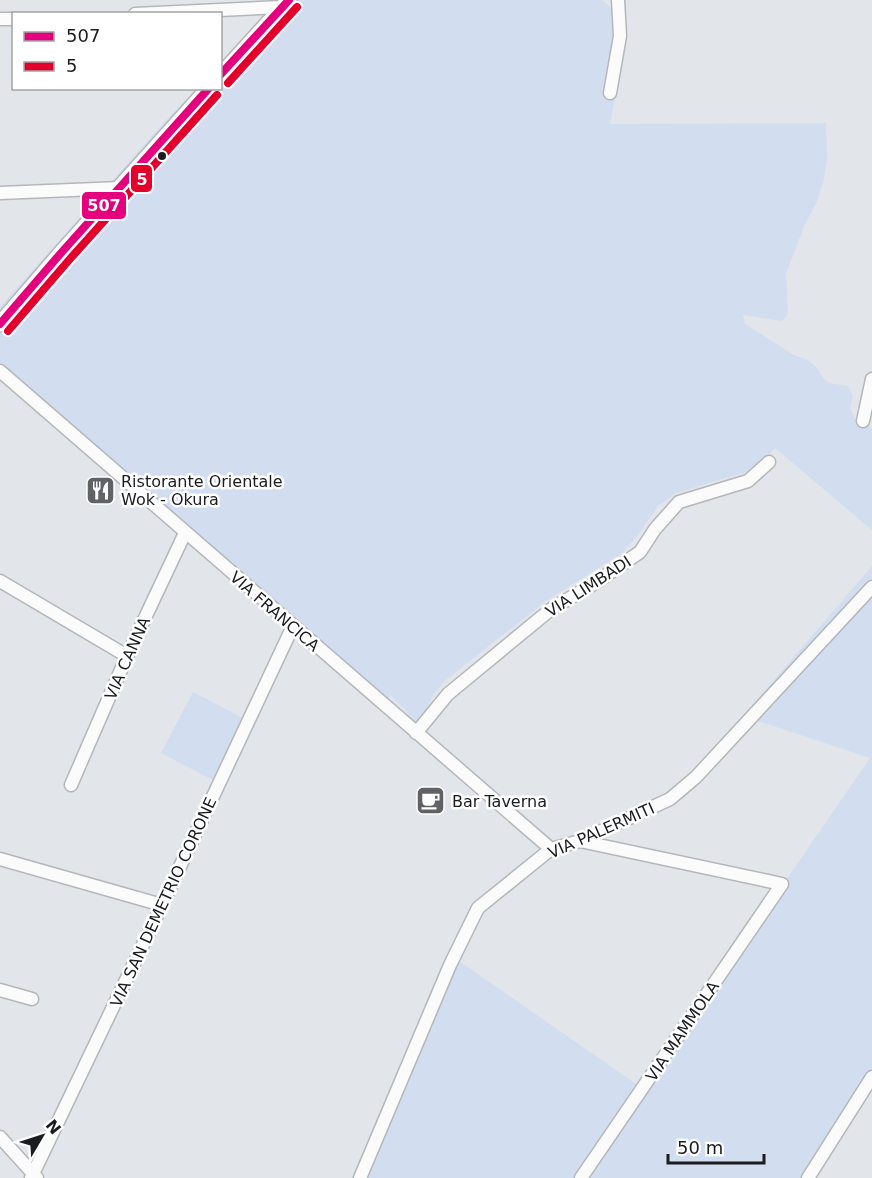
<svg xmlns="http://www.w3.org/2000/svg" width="872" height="1178" viewBox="0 0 872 1178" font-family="'DejaVu Sans',sans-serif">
	<rect width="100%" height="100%" fill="#e2e5ea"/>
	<path fill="#d2def0" d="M 279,0 L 602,0 L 617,13 L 621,67 L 610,124 L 826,123 L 827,160 L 823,183 L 816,204 L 805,224 L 786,274 L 788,314 L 782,321 L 743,315 L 745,324 L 794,355 L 808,360 L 817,368 L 823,378 L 829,383 L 848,386 L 853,396 L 850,408 L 855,419 L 863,421 L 872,429 L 872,530 L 775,448 L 753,470 L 676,493 L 658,506 L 639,534 L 621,554 L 547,600 L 446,680 L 433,695 L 423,716 L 417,723 L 391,695 L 382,703 L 0,373 L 0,307 L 159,128 L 196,89 L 220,88 L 221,62 Z
		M 872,566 L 872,1077 L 808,1178 L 581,1178 L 870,758 L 743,716 Z
		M 193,692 L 245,719 L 213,780 L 161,753 Z
		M 449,954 L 639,1086 L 576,1178 L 352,1178 Z"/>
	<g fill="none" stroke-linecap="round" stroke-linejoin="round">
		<defs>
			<path id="minor" d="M 135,14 L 282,7
				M 0,19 L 14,19
				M 610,93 L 620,36 L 618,0
				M 0,193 L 120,188
				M 0,371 L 551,849
				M 863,421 L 872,379
				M 0,581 L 127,656
				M 416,733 L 448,694 L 550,610 L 595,583 L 640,552 L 655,529 L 679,502 L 748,481 L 769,462
				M 71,785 L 127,656 L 185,533
				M 580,841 L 782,884 L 581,1178
				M 0,859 L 162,905
				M 0,990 L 32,999
				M 0,1137 L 37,1178
				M 31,1178 L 162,905 L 293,626
				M 360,1178 L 450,965 L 478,908 L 551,849 L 580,841 L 670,799 L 696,777 L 872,587
				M 808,1178 L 872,1077"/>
			<path id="major" d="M 220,76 L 289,0
				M 0,324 L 61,253 L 209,88"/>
		</defs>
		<use href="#minor" stroke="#b4b7ba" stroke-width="15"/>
		<use href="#major" stroke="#b4b7ba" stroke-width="18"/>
		<use href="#minor" stroke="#fbfbfc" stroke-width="12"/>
		<use href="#major" stroke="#fbfbfc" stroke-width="15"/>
		<defs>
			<path id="bus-1" d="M 220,75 L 289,0
				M 0,324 L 61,253 L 209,88"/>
			<path id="bus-2" d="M 228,83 L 297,7
				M 8,331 L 69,260 L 217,95"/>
		</defs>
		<use href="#bus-1" stroke="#fff" stroke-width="12"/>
		<use href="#bus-2" stroke="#fff" stroke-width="12"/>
		<use href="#bus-1" stroke="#e5007d" stroke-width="8"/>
		<use href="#bus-2" stroke="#e4002b" stroke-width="8"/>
	</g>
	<defs>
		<symbol id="restaurant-square" viewBox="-11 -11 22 22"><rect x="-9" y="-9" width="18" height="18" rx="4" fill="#606266" stroke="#fff"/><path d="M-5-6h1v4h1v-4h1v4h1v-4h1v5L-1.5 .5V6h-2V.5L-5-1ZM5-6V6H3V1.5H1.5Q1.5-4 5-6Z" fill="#fff"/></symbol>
		<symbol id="cafe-square" viewBox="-11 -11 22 22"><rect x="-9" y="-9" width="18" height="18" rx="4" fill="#606266" stroke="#fff"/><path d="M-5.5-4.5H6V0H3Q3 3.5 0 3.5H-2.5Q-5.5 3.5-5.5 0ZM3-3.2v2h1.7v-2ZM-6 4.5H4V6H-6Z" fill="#fff"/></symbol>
	</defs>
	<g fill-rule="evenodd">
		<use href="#restaurant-square" x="84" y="474" width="33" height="33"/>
		<use href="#cafe-square" x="414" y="784" width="33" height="33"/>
	</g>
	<circle fill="#1a1c1f" stroke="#fff" stroke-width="2" cx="162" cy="156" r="5"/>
	<g text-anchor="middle" stroke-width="5" stroke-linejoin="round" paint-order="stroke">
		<g font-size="16" fill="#1a1c1f" stroke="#fff" text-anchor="start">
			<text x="121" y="487">Ristorante Orientale<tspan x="121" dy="18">Wok - Okura</tspan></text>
			<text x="452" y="807">Bar Taverna</text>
		</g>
		<g font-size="16" fill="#1a1c1f" stroke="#fff">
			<text transform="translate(588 586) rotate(-33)" y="6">VIA LIMBADI</text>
			<text transform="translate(275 611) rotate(41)" y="6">VIA FRANCICA</text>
			<text transform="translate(127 658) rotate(-66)" y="6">VIA CANNA</text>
			<text transform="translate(601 830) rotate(-24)" y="6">VIA PALERMITI</text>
			<text transform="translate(163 902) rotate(-65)" y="6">VIA SAN DEMETRIO CORONE</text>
			<text transform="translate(682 1031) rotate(-56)" y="6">VIA MAMMOLA</text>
		</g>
	</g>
	<g stroke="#fff" stroke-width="2">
		<rect x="130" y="164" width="23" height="29" rx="6" fill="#e4002b"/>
		<rect x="81" y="191" width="46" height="29" rx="6" fill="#e5007d"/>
	</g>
	<g font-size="16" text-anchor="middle" font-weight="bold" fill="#fff">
		<text x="142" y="185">5</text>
		<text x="104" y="211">507</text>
	</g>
	<rect x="12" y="12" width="210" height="78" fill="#ffffff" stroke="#a3a4a5" stroke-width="1.5"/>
	<rect x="24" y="32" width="30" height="9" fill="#e5007d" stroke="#a3a4a5" stroke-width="1.5"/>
	<text x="66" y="42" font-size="18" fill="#1a1c1f">507</text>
	<rect x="24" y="62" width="30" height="9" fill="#e4002b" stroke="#a3a4a5" stroke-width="1.5"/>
	<text x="66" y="72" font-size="18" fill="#1a1c1f">5</text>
	<g transform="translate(42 1136) rotate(51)" stroke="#ffffff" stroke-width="4.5" paint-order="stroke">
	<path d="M0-4.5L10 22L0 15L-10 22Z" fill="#1a1c1f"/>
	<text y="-9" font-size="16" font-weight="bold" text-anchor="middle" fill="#1a1c1f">N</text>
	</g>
	<path d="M668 1154v9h96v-9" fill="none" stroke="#1a1c1f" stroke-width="3"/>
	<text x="677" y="1154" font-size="18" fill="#1a1c1f" stroke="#ffffff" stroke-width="4.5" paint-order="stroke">50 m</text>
</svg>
